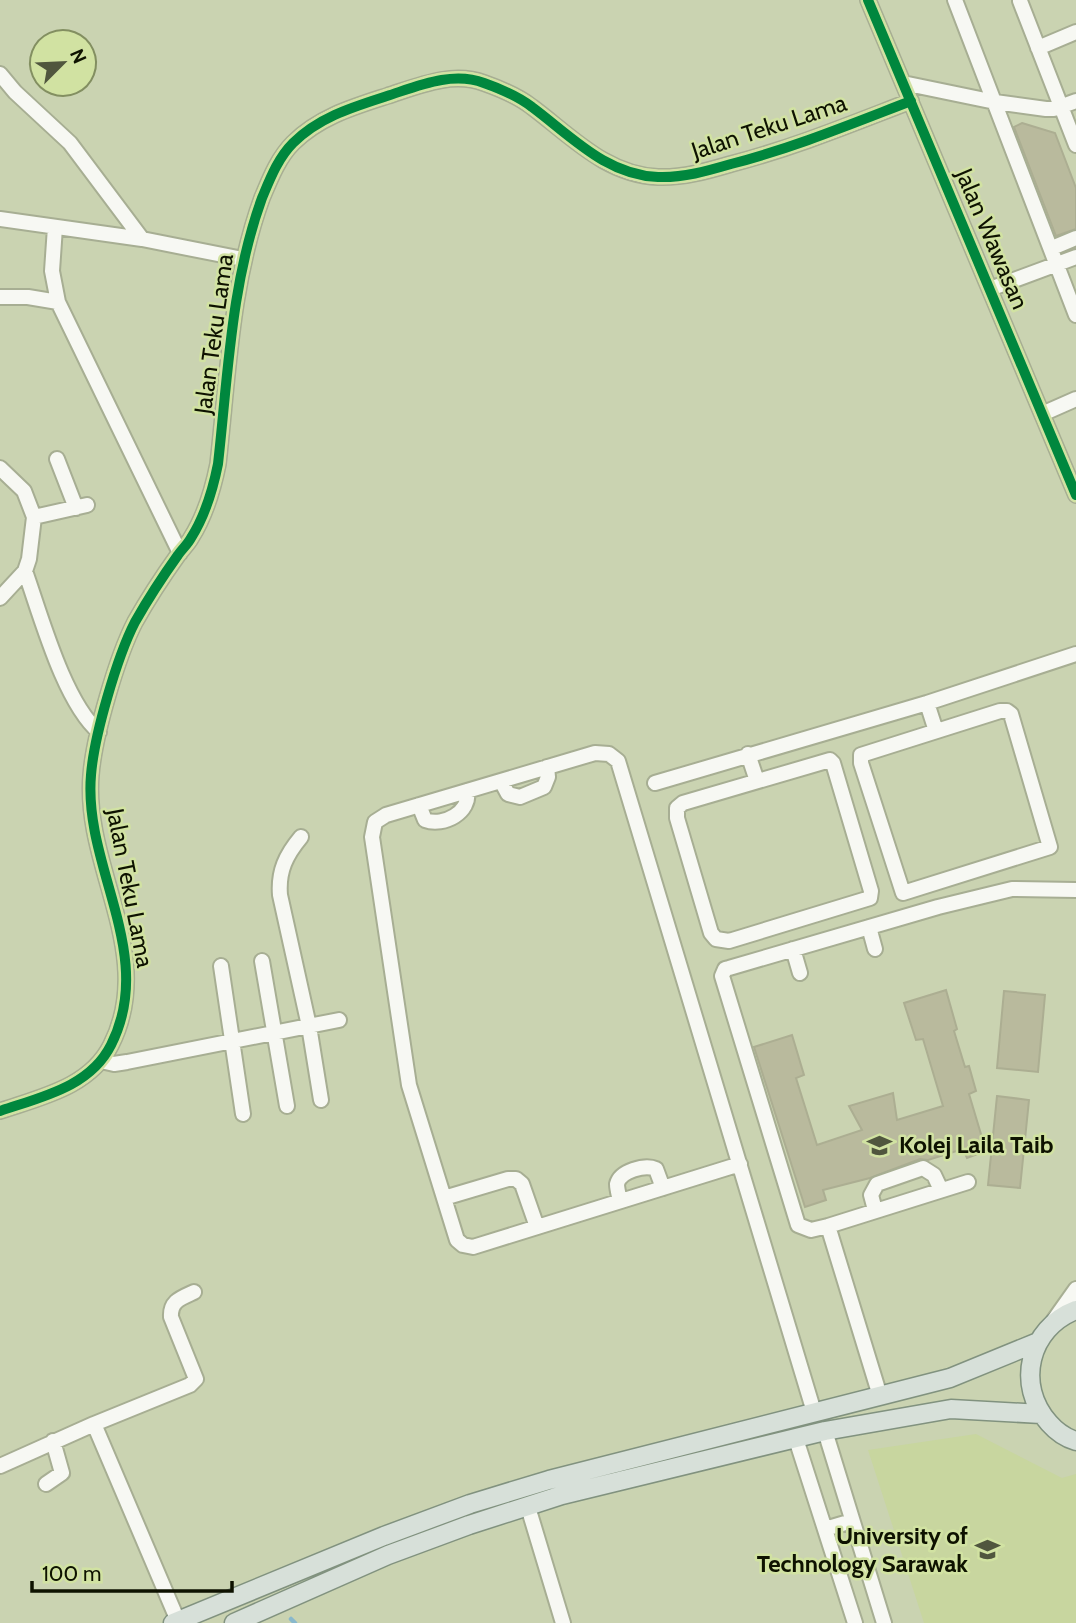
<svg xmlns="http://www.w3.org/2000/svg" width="1076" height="1623" viewBox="0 0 1076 1623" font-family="Cabin,sans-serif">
	<rect width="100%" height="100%" fill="#cad3b1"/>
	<path fill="#c8d69f" d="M 976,1434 L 1062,1478 L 1076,1474 L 1076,1623 L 924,1623 L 868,1450 Z"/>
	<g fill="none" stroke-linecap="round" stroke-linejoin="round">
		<path stroke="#89b8cc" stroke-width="4.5" d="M 291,1619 L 295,1623"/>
	</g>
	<path fill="#b9ba9d" stroke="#acae92" stroke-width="2" d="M 1022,123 L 1055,133 L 1076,188 L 1076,229 L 1056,236 L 1014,127 Z
		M 946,990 L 957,1029 L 954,1031 L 965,1067 L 969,1066 L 976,1091 L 969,1094 L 986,1151 L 967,1158 L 963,1149 L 928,1160 L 920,1159 L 870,1178 L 823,1190 L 826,1200 L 805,1207 L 754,1047 L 792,1035 L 804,1075 L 796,1078 L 817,1145 L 862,1130 L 849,1106 L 893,1093 L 897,1120 L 943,1106 L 923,1039 L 916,1040 L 904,1003 Z
		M 1004,991 L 1045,995 L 1038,1072 L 997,1068 Z
		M 997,1096 L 1029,1100 L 1020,1188 L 988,1185 Z"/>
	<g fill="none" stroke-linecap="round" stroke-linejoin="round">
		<defs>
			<path id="minor" d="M 868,0 L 1076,495
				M 955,0 L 1076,315
				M 1020,1 L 1076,145
				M 1038,48 L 1076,32
				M 0,74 L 15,92 L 70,143 L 142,239
				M 903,83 L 995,102 L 1046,109 L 1054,109 L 1076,101
				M 0,219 L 142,239 L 243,259
				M 55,227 L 52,271 L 58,302 L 180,553
				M 1052,248 L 1076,238
				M 990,289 L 1076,257
				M 0,297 L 28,297 L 58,302
				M 1042,414 L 1076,399
				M 57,459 L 76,508
				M 0,468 L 24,491 L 34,517 L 29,559 L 25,571 L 0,598
				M 34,517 L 87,505
				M 25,571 C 41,616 64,702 99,732
				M 927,703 L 936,731
				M 1000,711 L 1007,711 L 1011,714 L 1050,847 L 903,893 L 861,763 L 861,755 Z
				M 748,754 L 757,781
				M 830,760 L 833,763 L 871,891 L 870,898 L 729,941 L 716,939 L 711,933 L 677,818 L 677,808 L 683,803 Z
				M 501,781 L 508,794 L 520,797 L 544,787 L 548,777 L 547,767
				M 655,783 L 927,703 L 1076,654
				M 419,805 L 425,820 C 444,827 471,812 467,791
				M 301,837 C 286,855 278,871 280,895 L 309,1026 L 321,1100
				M 869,927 L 875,949
				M 793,949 L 800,973
				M 262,961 L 287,1106
				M 221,966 L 243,1114
				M 101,1061 L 114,1064 L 127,1062 L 339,1020
				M 0,1111 C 41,1097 90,1087 111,1045 C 157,954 83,867 91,775 C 94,736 117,657 135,622 C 148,599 163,576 178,555 C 182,549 188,544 191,538 C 205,516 213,489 218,464 C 228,375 231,283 262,198 C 270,179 278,158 293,143 C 319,117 353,107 387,96 C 418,86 452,71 484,83 C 501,89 518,96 532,107 C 571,136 606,175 658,177 C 683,178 707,171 731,164 C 793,148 851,124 911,101
				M 740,1164 L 473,1247 L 463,1245 L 457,1240 L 409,1085 L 372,837 L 375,822 L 386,815 L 595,753 L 609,754 L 618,761 L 814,1412
				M 968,1182 L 828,1226 L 811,1230 L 798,1225 L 722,976 L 725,969 L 729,968 L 938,907 L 1012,889 L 1076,890
				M 444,1198 L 508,1179 L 516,1179 L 522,1184 L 537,1227
				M 620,1201 C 619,1196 617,1189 617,1184 C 620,1171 645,1164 656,1169 L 663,1188
				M 875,1210 L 871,1195 L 877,1184 L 923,1168 L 934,1175 L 941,1190
				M 828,1226 L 880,1396
				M 1054,1320 L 1076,1289
				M 94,1424 L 190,1385 L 196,1379 L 171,1317 C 170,1301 181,1298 194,1292
				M 825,1431 L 884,1623
				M 796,1439 L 855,1623
				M 0,1466 L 94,1424 L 178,1621
				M 46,1484 L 62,1473 L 53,1441
				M 528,1507 L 563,1623
				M 825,1529 L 852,1521"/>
			<path id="major" d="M 1076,1310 C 1029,1328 1015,1385 1049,1423 C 1056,1431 1066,1438 1076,1441
				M 173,1623 L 384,1536 L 470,1504 L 549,1480 L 950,1378 L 1038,1342
				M 234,1623 L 388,1555 L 469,1525 L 562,1495 L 825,1431 L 951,1409 L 1041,1414"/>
		</defs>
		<use href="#minor" stroke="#a7ae93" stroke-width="18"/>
		<use href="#major" stroke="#81927f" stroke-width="21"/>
		<use href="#minor" stroke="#f7f8f3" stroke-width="14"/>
		<use href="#major" stroke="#d7e0d9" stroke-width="18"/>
		<defs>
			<path id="cycleway" d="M 868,0 L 1076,495
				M 0,1111 C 41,1097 90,1087 111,1045 C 157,954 83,867 91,775 C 94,736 117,657 135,622 C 148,599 163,576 178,555 C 182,549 188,544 191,538 C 205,516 213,489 218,464 C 228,375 231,283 262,198 C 270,179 278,158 293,143 C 319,117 353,107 387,96 C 418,86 452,71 484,83 C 501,89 518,96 532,107 C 571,136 606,175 658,177 C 683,178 707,171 731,164 C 793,148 851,124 911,101"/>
		</defs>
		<use href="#cycleway" stroke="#d1e2a2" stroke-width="15"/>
		<use href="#cycleway" stroke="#00873e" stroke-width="10"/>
	</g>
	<defs>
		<symbol id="university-bare" viewBox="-9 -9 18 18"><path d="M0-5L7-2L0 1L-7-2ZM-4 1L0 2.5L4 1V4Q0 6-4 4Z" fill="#50563e" stroke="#d1e2a2" stroke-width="2.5" paint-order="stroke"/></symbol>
	</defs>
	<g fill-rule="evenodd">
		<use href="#university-bare" x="862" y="1128" width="35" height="35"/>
		<use href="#university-bare" x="970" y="1532" width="35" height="35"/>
	</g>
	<g text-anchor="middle" stroke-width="5" stroke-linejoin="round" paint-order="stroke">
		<g font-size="24" fill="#0e1200" stroke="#d1e2a2">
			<text transform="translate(769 127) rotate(-18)" y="8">Jalan Teku Lama</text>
			<text transform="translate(992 239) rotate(67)" y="8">Jalan Wawasan</text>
			<text transform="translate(214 334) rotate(-82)" y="8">Jalan Teku Lama</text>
			<text transform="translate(130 888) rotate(79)" y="8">Jalan Teku Lama</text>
		</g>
		<g font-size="24" font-weight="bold" fill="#0e1200" stroke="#d1e2a2" text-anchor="start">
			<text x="899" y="1153">Kolej Laila Taib</text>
			<text x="968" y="1544" text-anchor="end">University of<tspan x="968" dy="28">Technology Sarawak</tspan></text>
		</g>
	</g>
	<g transform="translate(63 63) rotate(66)"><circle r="33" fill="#d1e2a2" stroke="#838f61" stroke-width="2"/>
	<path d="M0-5L12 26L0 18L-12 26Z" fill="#50563e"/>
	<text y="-10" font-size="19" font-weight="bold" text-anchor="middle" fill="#0e1200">N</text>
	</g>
	<path d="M32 1581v10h200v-10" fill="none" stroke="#0e1200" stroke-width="3.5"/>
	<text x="42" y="1581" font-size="21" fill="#0e1200" stroke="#d1e2a2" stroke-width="5" paint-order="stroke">100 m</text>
</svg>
